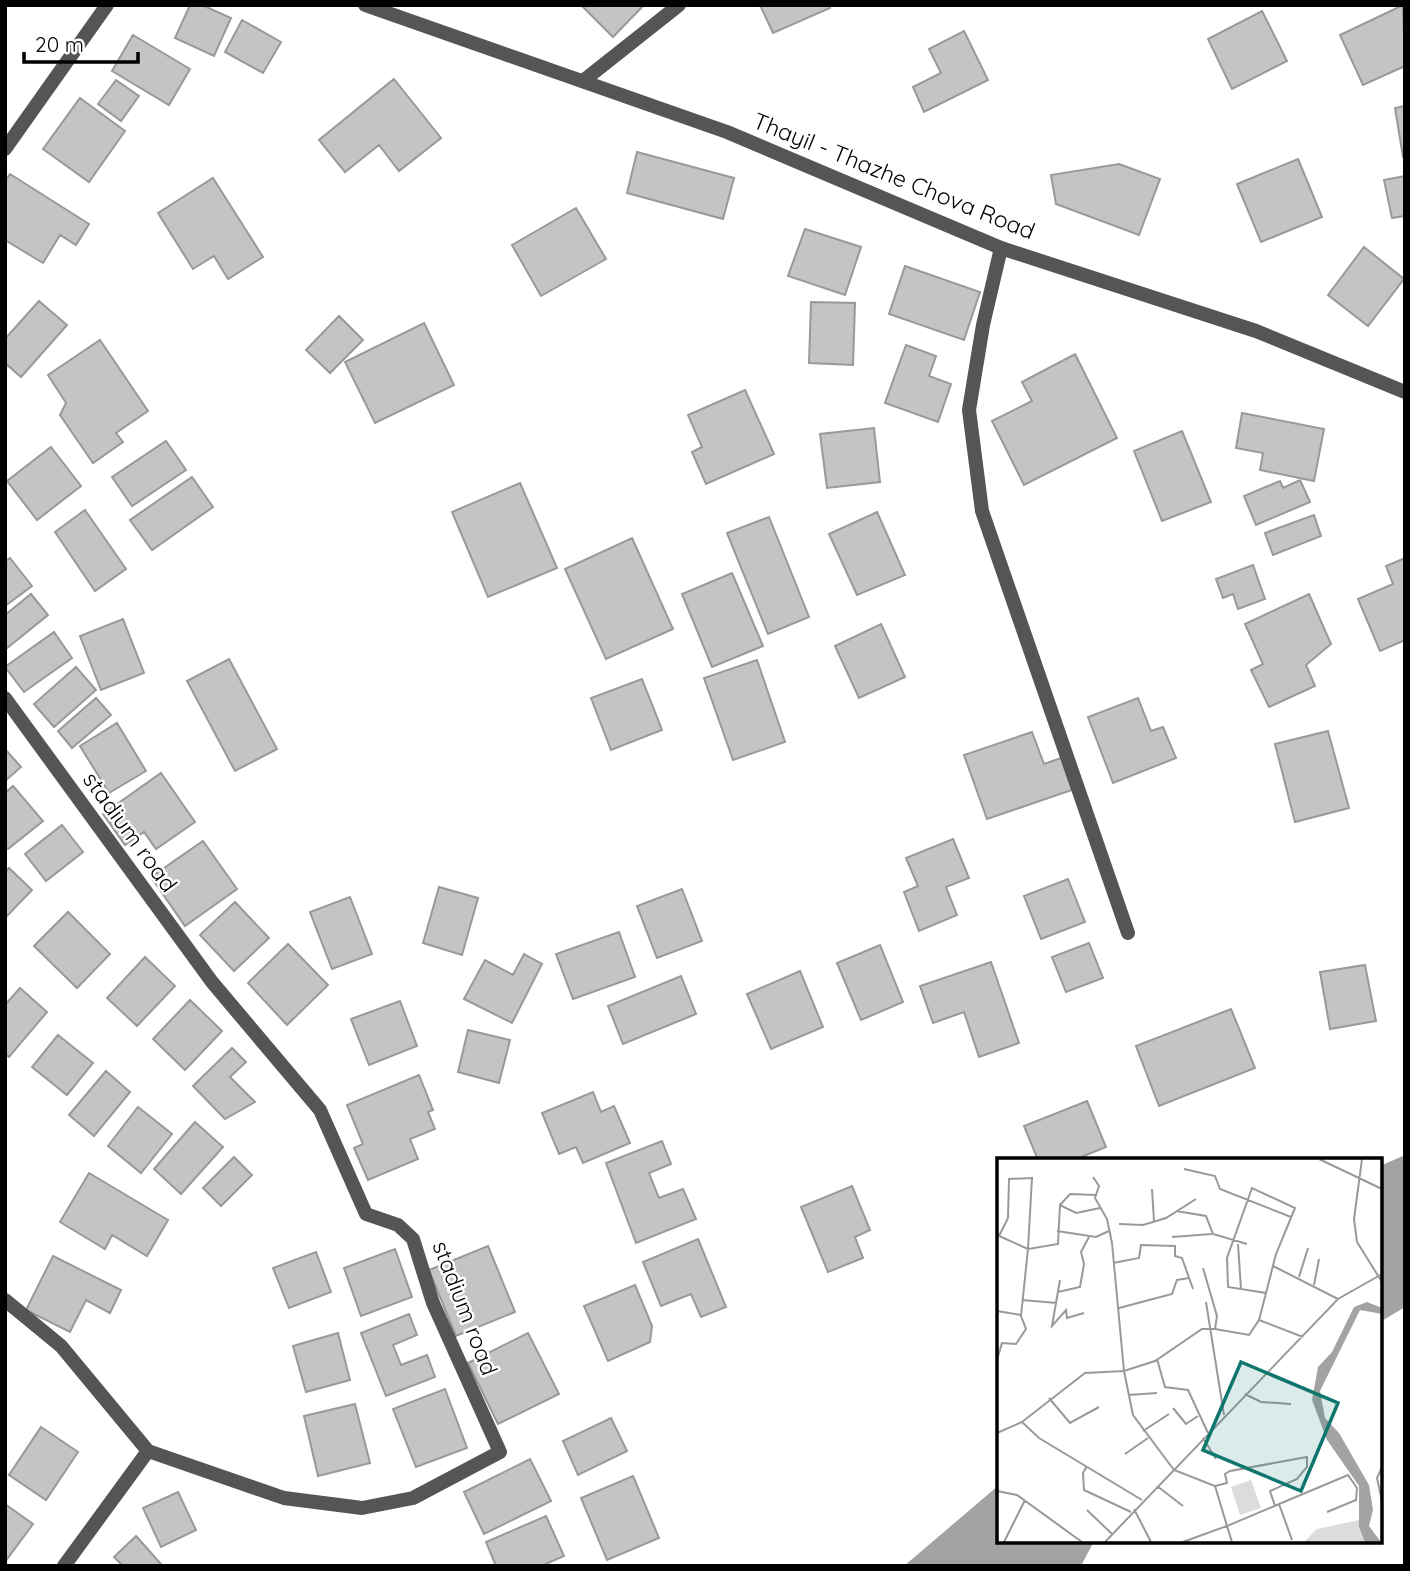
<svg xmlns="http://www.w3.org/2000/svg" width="1410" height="1571" viewBox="0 0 1410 1571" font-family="Quicksand,sans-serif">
	<rect width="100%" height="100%" fill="#fff"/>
	<path fill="#a3a3a3" d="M 1405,1155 L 1405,1307 L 1380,1322 L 1380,1166 Z
		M 999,1485 L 999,1541 L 1094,1541 L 1081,1566 L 904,1566 Z"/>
	<path fill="#c4c4c4" stroke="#999" stroke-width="2" d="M 190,5 L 202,5 L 231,18 L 214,56 L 175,38 Z
		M 581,5 L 644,5 L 613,37 Z
		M 760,5 L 829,5 L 830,8 L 773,33 Z
		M 1403,5 L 1405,66 L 1363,85 L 1340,35 Z
		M 1262,11 L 1287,61 L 1232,89 L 1208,39 Z
		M 242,20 L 281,42 L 263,73 L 225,52 Z
		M 964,31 L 988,80 L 924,112 L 913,87 L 941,73 L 929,49 Z
		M 133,35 L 190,69 L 169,105 L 112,71 Z
		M 394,79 L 441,138 L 399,171 L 379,145 L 345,172 L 319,140 Z
		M 116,80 L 139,96 L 121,121 L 98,104 Z
		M 80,98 L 125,131 L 89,182 L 43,149 Z
		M 1405,106 L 1405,157 L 1403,157 L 1395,108 Z
		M 637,152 L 734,178 L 723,219 L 627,193 Z
		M 1298,159 L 1322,217 L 1261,242 L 1237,184 Z
		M 1119,164 L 1160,179 L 1139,235 L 1056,204 L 1051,175 Z
		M 10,174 L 89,224 L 76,245 L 60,235 L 43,263 L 5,240 L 5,181 Z
		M 1405,176 L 1405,216 L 1392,218 L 1384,180 Z
		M 213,178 L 263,257 L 228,279 L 214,256 L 193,269 L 158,213 Z
		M 576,208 L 606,259 L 541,296 L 512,245 Z
		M 805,229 L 861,247 L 845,295 L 788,276 Z
		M 1364,247 L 1404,279 L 1368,326 L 1328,295 Z
		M 905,266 L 980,292 L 964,340 L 889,314 Z
		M 39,301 L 67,325 L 21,377 L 5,363 L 5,339 Z
		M 811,302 L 855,303 L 853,365 L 809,363 Z
		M 339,316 L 363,340 L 330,373 L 306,350 Z
		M 424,323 L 454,385 L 375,423 L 345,362 Z
		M 100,340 L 148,411 L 116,433 L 123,442 L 93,463 L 60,415 L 66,403 L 48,375 Z
		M 906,345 L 936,356 L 929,376 L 951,384 L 938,422 L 885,403 Z
		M 1075,354 L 1117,438 L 1024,485 L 992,421 L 1032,401 L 1022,382 Z
		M 745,390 L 774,454 L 706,484 L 692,452 L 702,447 L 688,415 Z
		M 1242,413 L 1324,429 L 1314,481 L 1260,470 L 1263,453 L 1236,448 Z
		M 874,428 L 880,482 L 827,488 L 820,434 Z
		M 1182,431 L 1211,502 L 1162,521 L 1134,451 Z
		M 166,441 L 186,470 L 132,506 L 112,477 Z
		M 51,447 L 81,486 L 37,520 L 7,481 Z
		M 192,477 L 213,507 L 152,550 L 130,520 Z
		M 1300,480 L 1310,502 L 1256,525 L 1244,496 L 1280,481 L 1283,488 Z
		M 520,483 L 557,568 L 488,597 L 452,512 Z
		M 85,510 L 126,569 L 95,591 L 55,532 Z
		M 877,512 L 905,575 L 857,595 L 829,534 Z
		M 1314,515 L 1321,536 L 1273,555 L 1265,533 Z
		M 769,517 L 809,617 L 768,634 L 727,533 Z
		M 632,538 L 673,629 L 606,659 L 565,569 Z
		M 10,558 L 32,586 L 5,606 L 5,561 Z
		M 1405,558 L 1405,640 L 1380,651 L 1358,599 L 1393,584 L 1386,566 Z
		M 1253,565 L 1265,599 L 1238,609 L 1233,594 L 1223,598 L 1216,579 Z
		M 732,573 L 763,646 L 712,667 L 682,594 Z
		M 31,594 L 48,615 L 6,649 L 5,615 Z
		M 1309,594 L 1331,644 L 1306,665 L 1315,686 L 1269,707 L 1251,670 L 1263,664 L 1245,624 Z
		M 123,619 L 144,673 L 101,690 L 80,636 Z
		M 881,624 L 905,677 L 859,698 L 835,646 Z
		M 54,632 L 72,658 L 24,692 L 5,667 Z
		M 229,659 L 277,749 L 235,771 L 187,681 Z
		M 757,660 L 785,742 L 733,760 L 704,678 Z
		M 76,667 L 96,690 L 54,727 L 34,704 Z
		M 642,679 L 662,730 L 611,750 L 591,698 Z
		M 96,698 L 111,715 L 72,748 L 58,731 Z
		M 1138,698 L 1151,731 L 1163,727 L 1176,758 L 1113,783 L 1088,717 Z
		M 117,723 L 146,771 L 109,793 L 80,746 Z
		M 1328,731 L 1349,808 L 1295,822 L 1275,744 Z
		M 1032,732 L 1044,764 L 1061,758 L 1072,790 L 987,819 L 964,755 Z
		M 5,749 L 21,767 L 5,781 Z
		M 161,773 L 195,822 L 156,849 L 144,832 L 125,845 L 103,814 Z
		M 13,786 L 43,821 L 8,849 L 5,847 L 5,793 Z
		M 62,825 L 83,852 L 46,881 L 25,854 Z
		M 953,839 L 969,878 L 946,887 L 957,915 L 919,931 L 904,892 L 918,886 L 906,858 Z
		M 203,841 L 237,889 L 185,926 L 151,877 Z
		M 9,868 L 32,890 L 5,918 L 5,872 Z
		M 1068,879 L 1085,922 L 1041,939 L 1024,896 Z
		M 439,887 L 478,898 L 462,955 L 423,943 Z
		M 682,889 L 702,941 L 657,958 L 637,906 Z
		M 350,897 L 372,954 L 332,969 L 310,912 Z
		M 235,902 L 269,938 L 234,971 L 200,935 Z
		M 68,912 L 110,954 L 77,988 L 34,946 Z
		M 619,932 L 635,977 L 573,999 L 556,954 Z
		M 1089,943 L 1103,978 L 1066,992 L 1052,957 Z
		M 288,944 L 328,985 L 287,1025 L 248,983 Z
		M 880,945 L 903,1002 L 861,1020 L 837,963 Z
		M 524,954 L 542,964 L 512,1023 L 464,999 L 485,960 L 513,975 Z
		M 145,957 L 175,986 L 137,1026 L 107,998 Z
		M 991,962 L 1019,1043 L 979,1057 L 964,1012 L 933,1023 L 920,986 Z
		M 1365,965 L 1376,1021 L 1330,1029 L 1320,972 Z
		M 800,971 L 823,1027 L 771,1049 L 747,994 Z
		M 681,976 L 696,1014 L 623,1044 L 608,1006 Z
		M 20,988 L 47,1012 L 9,1057 L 5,1054 L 5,1005 Z
		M 190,1000 L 222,1031 L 185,1070 L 153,1039 Z
		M 400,1001 L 417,1046 L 369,1065 L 351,1019 Z
		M 1231,1009 L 1255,1068 L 1159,1106 L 1136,1046 Z
		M 468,1030 L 510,1040 L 499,1083 L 458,1072 Z
		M 58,1035 L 93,1063 L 67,1095 L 32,1067 Z
		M 232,1048 L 246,1062 L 230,1077 L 255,1102 L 225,1119 L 193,1086 Z
		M 106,1071 L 130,1092 L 94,1136 L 69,1115 Z
		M 419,1075 L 433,1110 L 428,1112 L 435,1129 L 410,1139 L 418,1159 L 368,1180 L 354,1148 L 363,1144 L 347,1105 Z
		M 593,1092 L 601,1112 L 614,1106 L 630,1143 L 583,1163 L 576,1147 L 559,1154 L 542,1113 Z
		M 1087,1101 L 1106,1147 L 1074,1160 L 1038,1160 L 1024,1126 Z
		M 138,1107 L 172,1134 L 141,1173 L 108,1146 Z
		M 195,1122 L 223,1147 L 181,1194 L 154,1169 Z
		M 662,1141 L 671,1164 L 649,1173 L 659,1198 L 683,1189 L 696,1219 L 636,1243 L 606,1163 Z
		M 234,1157 L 252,1175 L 221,1206 L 203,1188 Z
		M 89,1173 L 168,1220 L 147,1256 L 112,1235 L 105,1249 L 60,1222 Z
		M 852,1186 L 870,1230 L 855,1237 L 863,1258 L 828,1272 L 801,1207 Z
		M 698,1239 L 726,1307 L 701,1317 L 691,1294 L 661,1306 L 643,1262 Z
		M 488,1246 L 515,1312 L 456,1336 L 429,1270 Z
		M 395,1249 L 412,1297 L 361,1316 L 344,1268 Z
		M 316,1252 L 331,1292 L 289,1308 L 273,1268 Z
		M 53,1256 L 121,1290 L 110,1313 L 86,1300 L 70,1332 L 26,1310 Z
		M 635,1285 L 652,1326 L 650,1342 L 608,1361 L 584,1306 Z
		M 409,1314 L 417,1335 L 393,1345 L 401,1365 L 427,1355 L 435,1377 L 386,1396 L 361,1333 Z
		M 338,1333 L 350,1380 L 306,1392 L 293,1346 Z
		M 528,1333 L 559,1394 L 498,1424 L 468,1363 Z
		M 445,1389 L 467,1448 L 416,1467 L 393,1409 Z
		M 355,1404 L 370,1463 L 318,1476 L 304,1416 Z
		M 611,1418 L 627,1451 L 578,1475 L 563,1441 Z
		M 41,1427 L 78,1452 L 46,1500 L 9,1475 Z
		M 530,1459 L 551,1501 L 484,1534 L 464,1492 Z
		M 633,1476 L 659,1538 L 607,1560 L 581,1498 Z
		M 178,1492 L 196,1530 L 161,1547 L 143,1508 Z
		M 5,1504 L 33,1524 L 5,1562 Z
		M 546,1516 L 564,1556 L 541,1566 L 496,1566 L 486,1542 Z
		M 136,1536 L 161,1564 L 159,1566 L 123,1566 L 114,1557 Z"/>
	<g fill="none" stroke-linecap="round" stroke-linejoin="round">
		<path stroke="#555" stroke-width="14" d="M 583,81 L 679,5
			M 5,149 L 107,5
			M 1001,248 L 983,325 L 969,410 L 982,511 L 1128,933
			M 5,698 L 212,982 L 320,1110 L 366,1214 L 398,1225 L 413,1239 L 433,1303 L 500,1452 L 413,1498 L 362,1508 L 284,1498 L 148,1451 L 61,1346 L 5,1300
			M 64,1566 L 148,1451"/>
		<path stroke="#555" stroke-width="14" d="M 365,5 L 727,132 L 1001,248 L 1256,331 L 1405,392"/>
	</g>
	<g text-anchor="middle" stroke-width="5" stroke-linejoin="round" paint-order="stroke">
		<g font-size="23" fill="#000" stroke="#fff">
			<text transform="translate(894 176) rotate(22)" y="8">Thayil - Thazhe Chova Road</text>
			<text transform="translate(130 832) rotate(54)" y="8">stadium road</text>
			<text transform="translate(465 1308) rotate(69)" y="8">stadium road</text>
		</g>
	</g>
	<g transform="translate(997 1158)">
		<rect width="385" height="385" fill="#fff"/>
		<path d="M 254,322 L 264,350 L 243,357 L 234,329 ZM 362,362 L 368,384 L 307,384 L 320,371 Z" fill="#dcdcdc"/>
		<path d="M 370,144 L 385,150 L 385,156 L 363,152 L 323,233 L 328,260 L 342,275 L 372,327 L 376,352 L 372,368 L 384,384 L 368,384 L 362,369 L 362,328 L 330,282 L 315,242 L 321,209 L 335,194 L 357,149 Z" fill="#a3a3a3"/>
		<path fill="none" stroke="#999" stroke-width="2" d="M 322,1 L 385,31M 365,1 L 357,61 L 360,84 L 385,124M 187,11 L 218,18 L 223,31 L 294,59M 96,19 L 102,28 L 98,40 L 110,61 L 115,85 L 127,213 L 136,257 L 177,312 L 218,328 L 230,368 L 186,384M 155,31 L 157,63M 63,47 L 73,36 L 98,37M 179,53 L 209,58 L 216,76 L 250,86M 122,66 L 146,67 L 169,60 L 199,41M 60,73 L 99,79 L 112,73M 0,77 L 31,91 L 35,20 L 12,21 L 11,60 L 2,78M 175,79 L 215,76M 241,86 L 244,131M 116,105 L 142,100 L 144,87 L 178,88 L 178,98 L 185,100 L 196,131M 276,108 L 341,141M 302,119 L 311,90M 63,122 L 55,168 L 69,152 L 70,160 L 87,155M 317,127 L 322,101M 61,134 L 83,129 L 87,106 L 84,94 L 92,79M 25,142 L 60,145M 209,144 L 227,257M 122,150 L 175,136 L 180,122 L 192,120M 0,153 L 24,157M 262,162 L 306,179M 218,171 L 252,177 L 262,162 L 269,135 L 279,96 L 298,50 L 255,30 L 230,100 L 231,129 L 269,135M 160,201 L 168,229 L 191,232 L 211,275M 0,202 L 5,185 L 19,186 L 29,171 L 24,158 L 31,91 L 61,86 L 63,47 L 79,55 L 103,50M 248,236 L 264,244 L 294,246M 131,237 L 160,235M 52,240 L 73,265 L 102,249M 176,250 L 189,266 L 201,258M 25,264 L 42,280 L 145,342M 146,273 L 172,256M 0,275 L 25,264 L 88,215 L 127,213 L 158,203 L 205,171 L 218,171 L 220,158 L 206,110M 206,280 L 219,301M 128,296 L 151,280M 90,308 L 86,315 L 87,332 L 134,354M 385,309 L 380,320 L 385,343M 160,328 L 186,348M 218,328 L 230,325 L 228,316 L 233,313 L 310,299 L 310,309 L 300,321 L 273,333 L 278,348M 0,333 L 20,337 L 85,384M 282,346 L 295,382M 137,351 L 154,384M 90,352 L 115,376M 7,384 L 28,342M 108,384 L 341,141 L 385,116M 235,384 L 230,368 L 351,317 L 360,330 L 359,342 L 330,354"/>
		<path fill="#0f766e" fill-opacity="0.15" stroke="#0f766e" stroke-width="3.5" d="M 244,204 L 341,245 L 304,333 L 206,292 Z"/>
		<rect width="385" height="385" fill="none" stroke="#000" stroke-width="3.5"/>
	</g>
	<rect width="1410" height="1571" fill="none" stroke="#000000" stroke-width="14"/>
	<path d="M24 52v10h114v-10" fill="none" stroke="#000000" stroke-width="3.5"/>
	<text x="35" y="52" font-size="21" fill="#000000" stroke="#ffffff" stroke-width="5" paint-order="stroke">20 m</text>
</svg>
